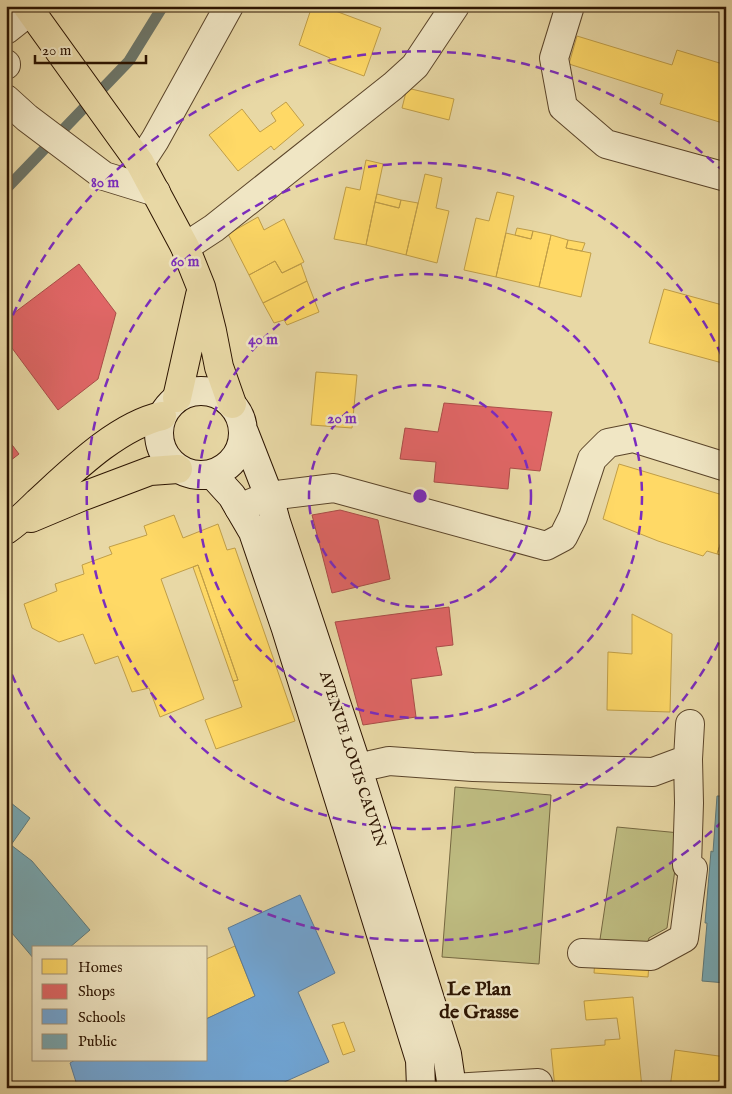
<svg xmlns="http://www.w3.org/2000/svg" width="732" height="1094" viewBox="0 0 732 1094" font-family="'IM FELL English',serif">
	<rect width="100%" height="100%" fill="#e8d8a5"/>
	<filter id="stains"><feTurbulence type="fractalNoise" baseFrequency=".004" numOctaves="4"/><feColorMatrix values="0 0 0 0 .2 0 0 0 0 .09 0 0 0 0 .02 0 0 0 .5 -.17"/></filter>
	<radialGradient id="worn" r=".72"><stop offset=".6" stop-color="#630" stop-opacity="0"/><stop offset="1" stop-color="#630" stop-opacity=".3"/></radialGradient>
	<path fill="#bebc81" stroke="#756841" d="M 455,787 L 551,795 L 539,964 L 442,957 Z
		M 617,827 L 680,833 L 667,928 L 649,938 L 646,952 L 599,946 Z"/>
	<path fill="#ffd966" stroke="#c09e48" d="M 312,6 L 322,6 L 381,28 L 364,76 L 329,63 L 330,58 L 299,45 Z
		M 577,36 L 672,65 L 677,50 L 726,65 L 726,124 L 660,104 L 663,94 L 569,64 Z
		M 407,88 L 454,99 L 449,120 L 402,108 Z
		M 286,102 L 304,125 L 274,150 L 271,146 L 238,171 L 209,135 L 242,109 L 260,132 L 276,121 L 271,113 Z
		M 366,160 L 383,164 L 366,245 L 334,239 L 346,187 L 360,190 Z
		M 425,174 L 442,178 L 436,208 L 449,211 L 437,263 L 406,255 Z
		M 497,192 L 514,196 L 496,277 L 464,270 L 476,218 L 489,221 Z
		M 377,194 L 401,200 L 399,208 L 375,202 Z
		M 401,200 L 418,203 L 406,255 L 366,245 L 375,202 L 399,208 Z
		M 258,217 L 264,230 L 284,219 L 304,262 L 282,273 L 275,261 L 249,275 L 228,234 Z
		M 517,228 L 533,231 L 531,239 L 515,235 Z
		M 533,231 L 551,235 L 539,287 L 496,277 L 506,233 L 531,239 Z
		M 551,235 L 568,240 L 566,248 L 591,253 L 581,297 L 539,287 Z
		M 568,240 L 585,243 L 582,251 L 566,248 Z
		M 275,261 L 282,273 L 301,264 L 307,281 L 263,303 L 249,275 Z
		M 307,281 L 319,312 L 287,325 L 284,320 L 274,323 L 263,303 Z
		M 664,289 L 726,306 L 726,364 L 649,343 Z
		M 316,372 L 357,375 L 352,428 L 311,425 Z
		M 619,464 L 726,496 L 726,528 L 717,554 L 707,551 L 703,556 L 658,541 L 603,519 Z
		M 174,515 L 183,538 L 218,524 L 227,550 L 235,548 L 295,721 L 216,749 L 205,720 L 242,707 L 233,681 L 238,680 L 198,565 L 161,579 L 204,699 L 160,717 L 149,688 L 132,692 L 118,656 L 95,664 L 83,634 L 59,642 L 32,628 L 24,604 L 57,591 L 55,584 L 84,574 L 82,565 L 112,554 L 109,547 L 147,535 L 144,526 Z
		M 726,528 L 726,557 L 717,554 Z
		M 198,565 L 238,680 L 233,681 L 193,567 Z
		M 632,614 L 672,634 L 670,712 L 607,710 L 608,652 L 632,654 Z
		M 235,946 L 255,996 L 206,1019 L 206,959 Z
		M 595,959 L 649,964 L 648,977 L 594,973 Z
		M 633,997 L 642,1088 L 555,1088 L 551,1049 L 605,1045 L 605,1040 L 620,1039 L 617,1018 L 586,1020 L 584,1001 Z
		M 344,1022 L 355,1051 L 343,1055 L 332,1025 Z
		M 675,1050 L 726,1057 L 726,1088 L 670,1088 Z"/>
	<path fill="#e06666" stroke="#aa4d48" d="M 79,264 L 116,313 L 98,379 L 58,410 L 6,340 L 6,319 Z
		M 444,403 L 552,412 L 540,471 L 510,468 L 508,489 L 434,482 L 436,462 L 400,459 L 405,428 L 438,432 Z
		M 6,437 L 19,454 L 6,464 Z
		M 340,510 L 378,520 L 390,579 L 332,593 L 312,515 Z
		M 449,607 L 453,645 L 436,647 L 442,675 L 411,679 L 416,717 L 363,725 L 335,622 Z"/>
	<path fill="#6fa8dc" stroke="#5b7c9a" d="M 300,895 L 335,973 L 298,992 L 329,1062 L 271,1088 L 62,1088 L 76,1082 L 70,1063 L 75,1060 L 206,1060 L 206,1019 L 255,996 L 228,928 Z"/>
	<path fill="#76a5af" stroke="#607a7b" d="M 717,796 L 726,796 L 726,983 L 702,981 L 707,923 L 705,923 L 711,851 L 713,852 Z
		M 6,799 L 30,818 L 11,845 L 32,861 L 90,930 L 69,948 L 34,948 L 34,959 L 6,926 Z"/>
	<g fill="none" stroke-linecap="round" stroke-linejoin="round">
		<path stroke="#6d7669" stroke-width="11" d="M 6,189 L 129,61 L 163,6"/>
		<defs>
			<path id="street" d="M 570,6 L 554,58 L 563,107 L 606,144 L 726,177
				M 6,30 L 30,11
				M 6,64 L 6,65
				M 6,99 L 27,118 L 104,176 L 156,192
				M 140,163 L 155,140 L 229,6
				M 185,247 L 214,228 L 393,86 L 415,66 L 455,6
				M 239,508 L 269,496 L 334,488 L 546,546 L 563,537 L 573,517 L 592,459 L 608,443 L 633,438 L 726,467
				M 335,773 L 389,761 L 473,767 L 653,772 L 688,759 L 690,724
				M 582,953 L 651,956 L 684,938 L 693,869 L 687,865 L 689,803 L 688,759
				M 453,1088 L 538,1083 L 539,1088"/>
			<path id="secondary" d="M159 433a42 42 0 1 1 84 0a42 42 0 1 1-84 0Z
				M 244,432 L 269,496 L 276,522 L 358,769 L 447,1054 L 452,1088
				M 212,474 L 232,496 L 253,532 L 286,629 L 420,1060 L 421,1088"/>
			<path id="primary" d="M 27,6 L 140,163 L 185,247 L 201,287 L 212,331 L 219,367 L 232,404
				M 177,398 L 200,295
				M 31,518 L 81,497 L 150,471 L 178,469
				M 6,530 C 18,522 28,512 38,502 C 72,471 117,426 162,416"/>
		</defs>
		<use href="#street" stroke="#5b452a" stroke-width="30"/>
		<use href="#secondary" stroke="#2c1401" stroke-width="30"/>
		<use href="#primary" stroke="#2c1401" stroke-width="30"/>
		<use href="#street" stroke="#f0e6c4" stroke-width="28"/>
		<use href="#secondary" stroke="#f0e6c4" stroke-width="28"/>
		<use href="#primary" stroke="#e8d8a5" stroke-width="28"/>
	</g>
	<g fill="none" stroke="#7b2cbf" stroke-width="2.5" stroke-dasharray="9 6">
		<circle cx="420" cy="496" r="111"/>
		<circle cx="420" cy="496" r="222"/>
		<path d="M725 629A333 333 0 1 1 725 363"/>
		<path d="M723 821A445 445 0 0 1 7 663M7 329A445 445 0 0 1 723 171"/>
	</g>
	<g text-anchor="middle" stroke-width="5" stroke-linejoin="round" paint-order="stroke">
		<g font-size="15" fill="#2c1401" stroke="#f0e6c4">
			<text transform="translate(353 759) rotate(72)" y="5">AVENUE LOUIS CAUVIN</text>
		</g>
		<g font-size="20" font-weight="bold" fill="#2c1401" stroke="#f0e6c4">
			<text x="479" y="995">Le Plan<tspan x="479" dy="23">de Grasse</tspan></text>
		</g>
	</g>
	<circle cx="420" cy="496" r="8" fill="#7b2cbf" stroke="#f0e6c4" stroke-width="2.5"/>
	<g font-size="15" text-anchor="middle" font-weight="bold" fill="#7b2cbf" stroke="#f0e6c4" stroke-width="5" stroke-linejoin="round" paint-order="stroke">
		<text x="105" y="187">80 m</text>
		<text x="185" y="266">60 m</text>
		<text x="263" y="344">40 m</text>
		<text x="342" y="423">20 m</text>
	</g>
	<rect width="732" height="1094" fill="none" stroke="#e8d8a5" stroke-width="25"/>
	<rect x="8" y="8" width="717" height="1079" fill="none" stroke="#2c1401" stroke-width="2.5"/>
	<rect x="12" y="12" width="707" height="1069" fill="none" stroke="#2c1401"/>
	<rect x="32" y="946" width="175" height="115" fill="#f0e6c4" stroke="#a29276"/>
	<rect x="42" y="959" width="25" height="15" fill="#ffd966" stroke="#a29276"/>
	<text x="78" y="972" font-size="15" fill="#2c1401">Homes</text>
	<rect x="42" y="984" width="25" height="15" fill="#e06666" stroke="#a29276"/>
	<text x="78" y="996" font-size="15" fill="#2c1401">Shops</text>
	<rect x="42" y="1009" width="25" height="15" fill="#6fa8dc" stroke="#a29276"/>
	<text x="78" y="1022" font-size="15" fill="#2c1401">Schools</text>
	<rect x="42" y="1034" width="25" height="15" fill="#76a5af" stroke="#a29276"/>
	<text x="78" y="1046" font-size="15" fill="#2c1401">Public</text>
	<path d="M35 55v8h111v-8" fill="none" stroke="#2c1401" stroke-width="2.5"/>
	<text x="42" y="55" font-size="15" fill="#2c1401" stroke="#f0e6c4" stroke-width="4" paint-order="stroke">20 m</text>
	<rect width="100%" height="100%" filter="url(#stains)"/>
	<rect width="100%" height="100%" fill="url(#worn)"/>
</svg>
